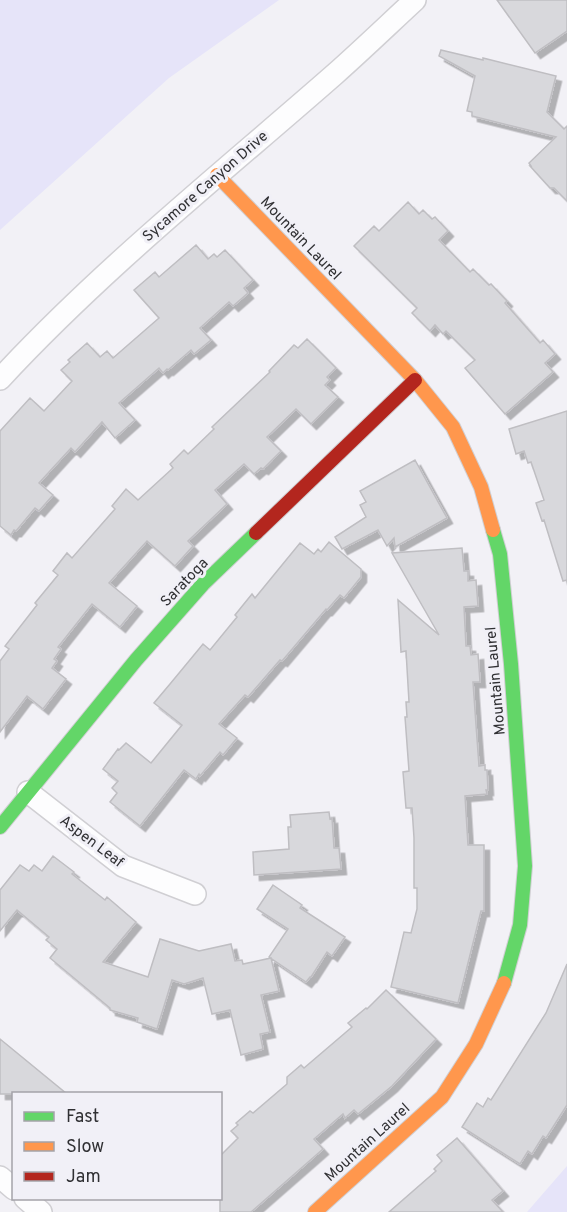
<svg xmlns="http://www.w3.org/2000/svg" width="567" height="1212" viewBox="0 0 567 1212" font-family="Overpass,sans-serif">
	<defs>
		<filter id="shadow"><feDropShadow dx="5.5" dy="5.5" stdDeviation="0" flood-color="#0004"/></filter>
	</defs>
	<rect width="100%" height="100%" fill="#f2f1f6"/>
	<path fill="#e6e4f9" d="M 0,0 L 279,0 L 169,78 L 0,230 Z
		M 567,1166 L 567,1212 L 527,1212 Z"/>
	<path fill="#d8d8dc" stroke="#bfbec2" stroke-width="1.5" filter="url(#shadow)" d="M 497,0 L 567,0 L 567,31 L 535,53 Z
		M 441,50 L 483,60 L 483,58 L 556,76 L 547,112 L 564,129 L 567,126 L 567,201 L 554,188 L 550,188 L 530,166 L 531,166 L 529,163 L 556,137 L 472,116 L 472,112 L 467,111 L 475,76 L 439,56 Z
		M 408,202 L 419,214 L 423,210 L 432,219 L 435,217 L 448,231 L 439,240 L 470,272 L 473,269 L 489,285 L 491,284 L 507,301 L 505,303 L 540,343 L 543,340 L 555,354 L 545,363 L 553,372 L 505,414 L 465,368 L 475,360 L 446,331 L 443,334 L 435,325 L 430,331 L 412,313 L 417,308 L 354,246 L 374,226 L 379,231 Z
		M 196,245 L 208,259 L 214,254 L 217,257 L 225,250 L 253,280 L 244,288 L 248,293 L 233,306 L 229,302 L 200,328 L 211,340 L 194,354 L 191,350 L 168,370 L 167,369 L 163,373 L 159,368 L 119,403 L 135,420 L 115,438 L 102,422 L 75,452 L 71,448 L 39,483 L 53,495 L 39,511 L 35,508 L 16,531 L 14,530 L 11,535 L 0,526 L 0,431 L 30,398 L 44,411 L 72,381 L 61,370 L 70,362 L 68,360 L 87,343 L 100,357 L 107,351 L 113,358 L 159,318 L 134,290 L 155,272 L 159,277 Z
		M 307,339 L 336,368 L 327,377 L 330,380 L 325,385 L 338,397 L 311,424 L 296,409 L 267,437 L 281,451 L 263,469 L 261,468 L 254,474 L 244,464 L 215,490 L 227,504 L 188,541 L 193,546 L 175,566 L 147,541 L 109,583 L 137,606 L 120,627 L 92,604 L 58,647 L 61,649 L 54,659 L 57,661 L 52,668 L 66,679 L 43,709 L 27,696 L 0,732 L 0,661 L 9,649 L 5,646 L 37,605 L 35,603 L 58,575 L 53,571 L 67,553 L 72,558 L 115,509 L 112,506 L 126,489 L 138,500 L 173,468 L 170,464 L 184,450 L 188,454 L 214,429 L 212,427 L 270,372 L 269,371 L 294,345 L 298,348 Z
		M 567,411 L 567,580 L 563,581 L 544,520 L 542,521 L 536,503 L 544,500 L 531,462 L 528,463 L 524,451 L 516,454 L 509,429 Z
		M 415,460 L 447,518 L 395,547 L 394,538 L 387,546 L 378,530 L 342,549 L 335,537 L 366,517 L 360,505 L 366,502 L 360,491 Z
		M 329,542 L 361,569 L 361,577 L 344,598 L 340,595 L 327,610 L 326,609 L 282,661 L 280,660 L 248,697 L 245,695 L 219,724 L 237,738 L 223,755 L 220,752 L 200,776 L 199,774 L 196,779 L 184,770 L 140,826 L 110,802 L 117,793 L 112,788 L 118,781 L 103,769 L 118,749 L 119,750 L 126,743 L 151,763 L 182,725 L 154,703 L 170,684 L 203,644 L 210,650 L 237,617 L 235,615 L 252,594 L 255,598 L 300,543 L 314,554 L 318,549 L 321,552 Z
		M 462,548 L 464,571 L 468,571 L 468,581 L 476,580 L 478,606 L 464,607 L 466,646 L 470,646 L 471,655 L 478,654 L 480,682 L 473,682 L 476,725 L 479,766 L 485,765 L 485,770 L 487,770 L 488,790 L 486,790 L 487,794 L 465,796 L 468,845 L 484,845 L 484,911 L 481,911 L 458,1003 L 391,987 L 404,932 L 411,933 L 417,909 L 417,888 L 414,888 L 414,838 L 412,808 L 406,808 L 403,772 L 409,771 L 405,717 L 407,717 L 406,702 L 409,702 L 406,651 L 401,652 L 398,600 L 439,635 L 392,553 Z
		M 329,812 L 330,819 L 332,818 L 334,848 L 339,848 L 341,869 L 254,875 L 253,852 L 289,849 L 288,827 L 291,827 L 290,815 Z
		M 53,856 L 74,872 L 72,874 L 105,900 L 107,897 L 136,922 L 103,962 L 148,977 L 160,939 L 199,951 L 231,944 L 235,961 L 242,960 L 243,964 L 271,958 L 279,991 L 261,995 L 270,1032 L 260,1034 L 263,1049 L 241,1055 L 230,1010 L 212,1014 L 203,978 L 184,984 L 172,980 L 157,1029 L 137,1022 L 138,1018 L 110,1010 L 110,1008 L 50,958 L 57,949 L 46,940 L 49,937 L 17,910 L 0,931 L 0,890 L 20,865 L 29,871 L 34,865 L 42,871 Z
		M 273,885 L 302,905 L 300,908 L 345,937 L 332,956 L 327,952 L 311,977 L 310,977 L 306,982 L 269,957 L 288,929 L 257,909 Z
		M 567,964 L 567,1105 L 546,1138 L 543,1136 L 532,1154 L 528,1151 L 520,1164 L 462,1127 L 477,1103 L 483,1107 L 488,1098 L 491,1100 L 546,1013 Z
		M 386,990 L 436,1039 L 392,1086 L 358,1114 L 354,1110 L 345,1118 L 343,1114 L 314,1139 L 323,1149 L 251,1212 L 220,1212 L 220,1156 L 238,1138 L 231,1131 L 238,1125 L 236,1123 L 250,1111 L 253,1113 L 287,1084 L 287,1077 L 301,1065 L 304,1068 L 352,1027 L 348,1023 L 366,1008 L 367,1009 Z
		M 0,1039 L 67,1094 L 0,1094 Z
		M 457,1138 L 503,1191 L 492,1200 L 503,1212 L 389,1212 L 436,1171 L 434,1169 L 442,1161 L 437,1155 Z"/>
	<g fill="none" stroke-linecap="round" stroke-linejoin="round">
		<defs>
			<path id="street" d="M 0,379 C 103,268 221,174 335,74 C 362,50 388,25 415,0
				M 28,792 L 123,866 L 195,894
				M 0,1177 L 14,1189
				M 25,1198 L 41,1212"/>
			<path id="fast" d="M 493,530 L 500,554 L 511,664 L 525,866 L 520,925 L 504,983
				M 0,827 L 136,660 L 203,584 L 256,533"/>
			<path id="slow" d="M 217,175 L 415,380 L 453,427 L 481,487 L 493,530
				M 315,1212 L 442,1097 L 476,1044 L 504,983"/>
			<path id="jam" d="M 256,533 L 415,380"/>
		</defs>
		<use href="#street" stroke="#d0cfd3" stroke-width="24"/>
		<use href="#fast" stroke="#d0cfd3" stroke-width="16"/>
		<use href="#slow" stroke="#d0cfd3" stroke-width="16"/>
		<use href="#jam" stroke="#d0cfd3" stroke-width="16"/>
		<use href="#street" stroke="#fdfdfe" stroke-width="21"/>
		<use href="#fast" stroke="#63d668" stroke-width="14"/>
		<use href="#slow" stroke="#ff974d" stroke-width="14"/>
		<use href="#jam" stroke="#b3261e" stroke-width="14"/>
	</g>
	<g text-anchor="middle" stroke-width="6" stroke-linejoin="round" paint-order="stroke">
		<g font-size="15" fill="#303033" stroke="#f1f0f7">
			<text transform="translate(205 186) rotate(-41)" y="5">Sycamore Canyon Drive</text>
			<text transform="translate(301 238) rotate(46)" y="5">Mountain Laurel</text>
			<text transform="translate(184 582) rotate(-46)" y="5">Saratoga</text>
			<text transform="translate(495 681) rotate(-95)" y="5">Mountain Laurel</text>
			<text transform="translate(92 841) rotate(37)" y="5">Aspen Leaf</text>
			<text transform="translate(367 1142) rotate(-42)" y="5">Mountain Laurel</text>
		</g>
	</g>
	<rect x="12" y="1092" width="210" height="108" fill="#f1f0f7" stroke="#a4a3a9" stroke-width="1.5"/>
	<rect x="24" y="1112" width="30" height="9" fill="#63d668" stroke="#a4a3a9" stroke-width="1.5"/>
	<text x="66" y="1122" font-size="18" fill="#303033">Fast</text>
	<rect x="24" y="1142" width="30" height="9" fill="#ff974d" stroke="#a4a3a9" stroke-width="1.5"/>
	<text x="66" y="1152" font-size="18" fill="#303033">Slow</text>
	<rect x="24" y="1172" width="30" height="9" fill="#b3261e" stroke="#a4a3a9" stroke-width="1.5"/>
	<text x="66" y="1182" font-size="18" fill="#303033">Jam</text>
</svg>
